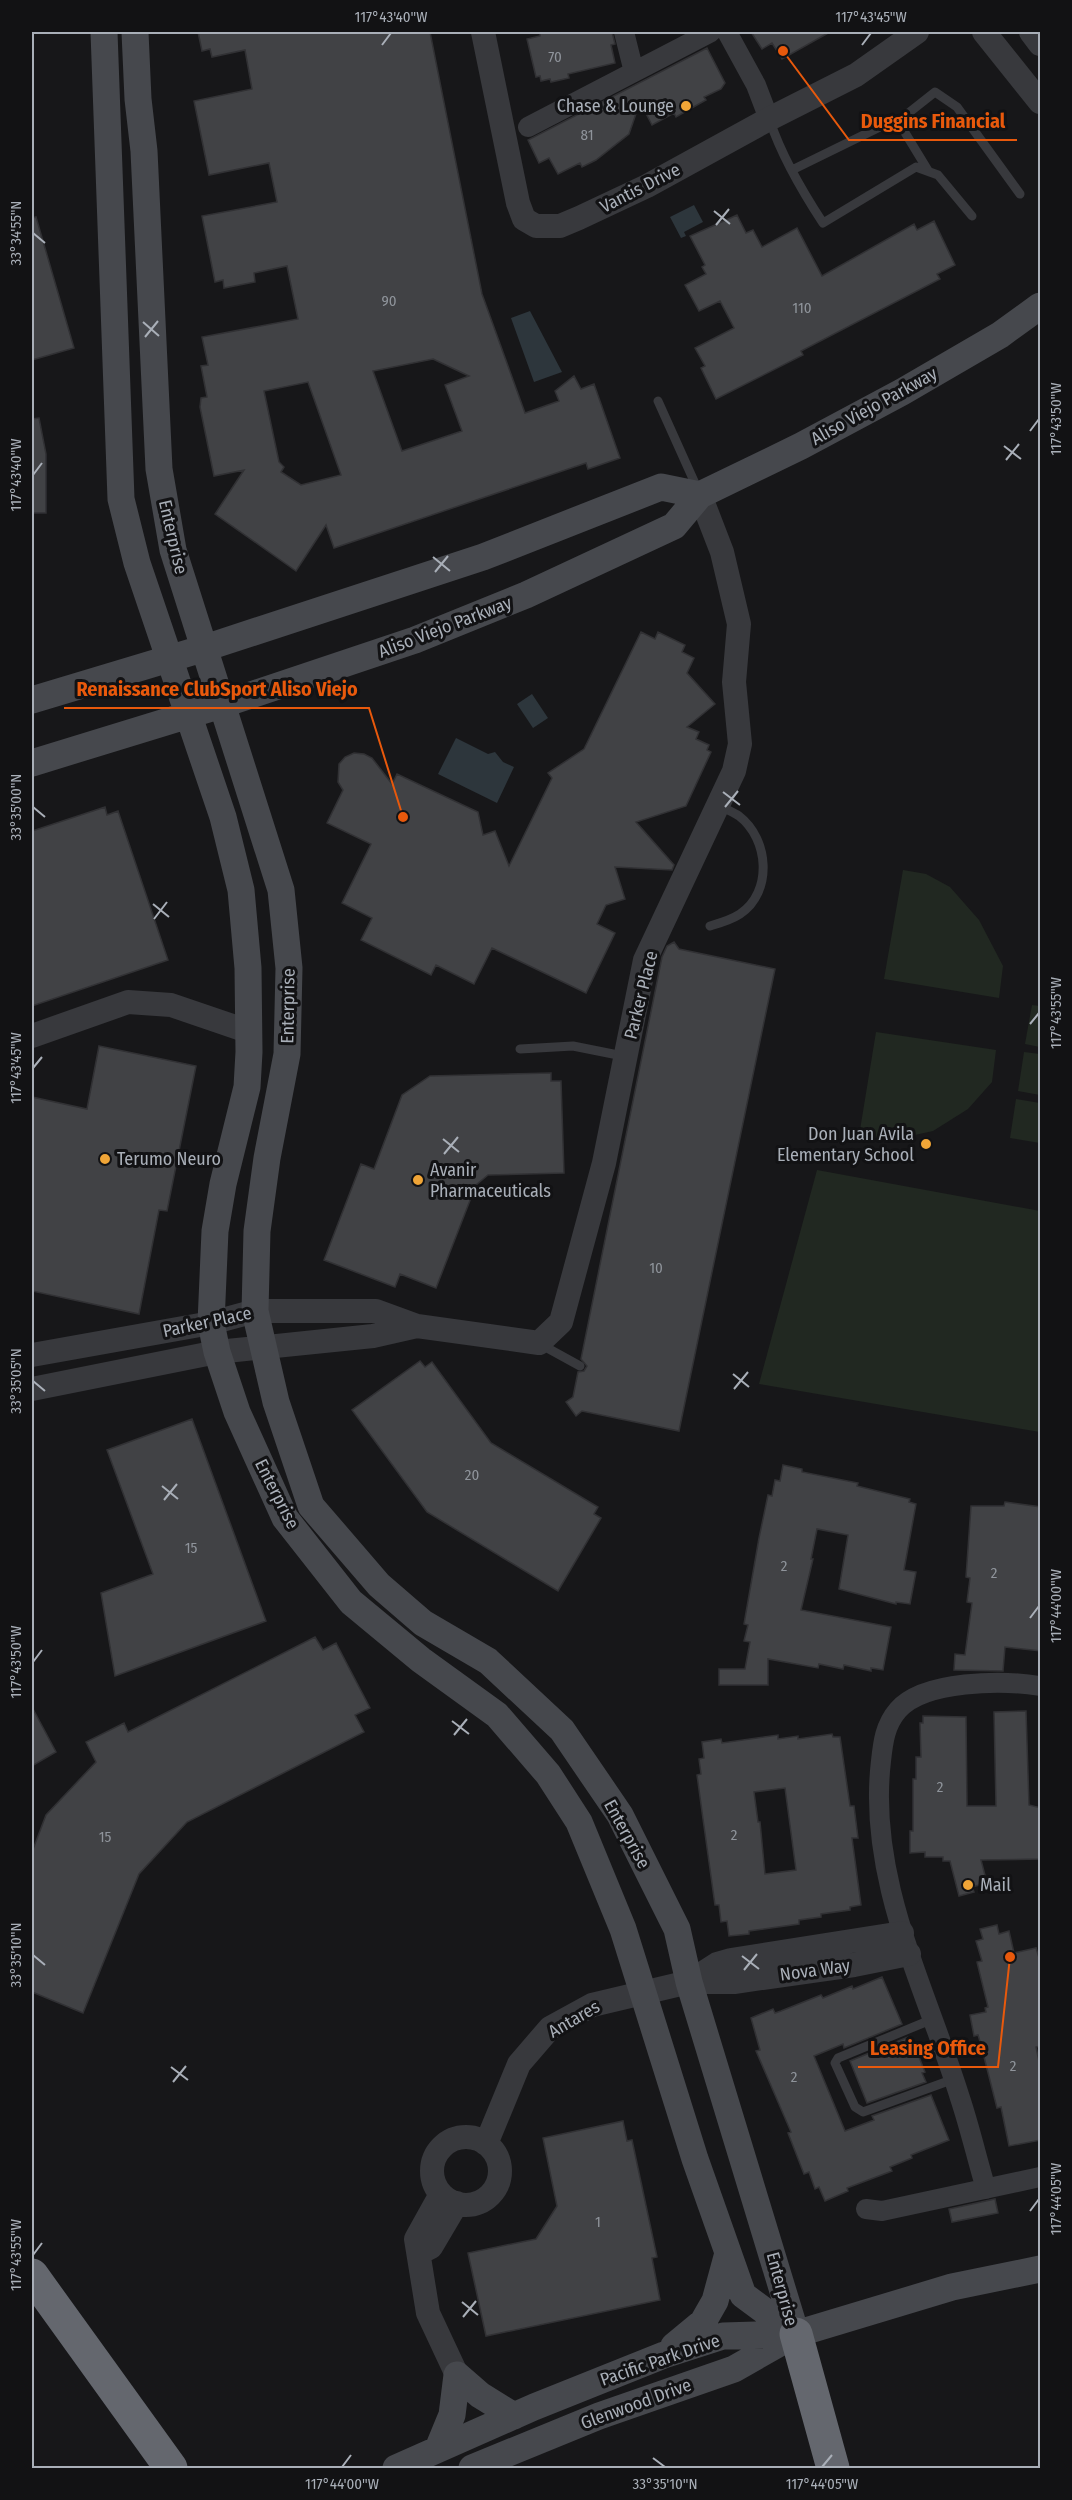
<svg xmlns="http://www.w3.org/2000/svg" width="1072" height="2500" viewBox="0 0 1072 2500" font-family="'Fira Sans Condensed',sans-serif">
	<rect width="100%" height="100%" fill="#171719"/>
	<path fill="#212821" d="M 903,870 L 926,874 L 950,887 L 979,920 L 1003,966 L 999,998 L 884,979 Z
		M 1032,1005 L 1040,1006 L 1040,1047 L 1025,1044 Z
		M 876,1032 L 996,1050 L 992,1082 L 968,1109 L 933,1131 L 892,1140 L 859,1136 Z
		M 1024,1052 L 1040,1054 L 1040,1095 L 1018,1091 Z
		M 1016,1099 L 1040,1103 L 1040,1143 L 1010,1138 Z
		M 817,1170 L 1040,1211 L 1040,1432 L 759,1384 Z"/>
	<path fill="#2d363c" d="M 694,205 L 703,222 L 684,232 L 686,236 L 681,238 L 670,217 Z
		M 530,311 L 562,372 L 534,382 L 511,318 Z
		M 532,694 L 548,718 L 533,728 L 517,704 Z
		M 456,738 L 488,754 L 495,752 L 503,762 L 514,767 L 497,803 L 438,774 Z"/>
	<path fill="#414245" stroke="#313134" stroke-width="1.5" fill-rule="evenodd" d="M 198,32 L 430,32 L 482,294 L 525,413 L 559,401 L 555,391 L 574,376 L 581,389 L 594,384 L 620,458 L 588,469 L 586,463 L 334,548 L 326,525 L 296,571 L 215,514 L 244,470 L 214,476 L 200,407 L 201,398 L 207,397 L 201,366 L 208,365 L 202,337 L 298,319 L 287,266 L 254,273 L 255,282 L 224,288 L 223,280 L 215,282 L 202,216 L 277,202 L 269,163 L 209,175 L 194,101 L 252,89 L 245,50 L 212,57 L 210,49 L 202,51 ZM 433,359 L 469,376 L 445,385 L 462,431 L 402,451 L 373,371 ZM 308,382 L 341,475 L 301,485 L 281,472 L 284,467 L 279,462 L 264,391 Z
		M 540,32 L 612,32 L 615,44 L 611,45 L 615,63 L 568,74 L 569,78 L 551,82 L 550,79 L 541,81 L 540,76 L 536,77 L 527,39 L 540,36 Z
		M 751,32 L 830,32 L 782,59 L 772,43 L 762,49 Z
		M 707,48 L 725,83 L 721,89 L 704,97 L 706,100 L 676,117 L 674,113 L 652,125 L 640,102 L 629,134 L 596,160 L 582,167 L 580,163 L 558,174 L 549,158 L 539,163 L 528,140 Z
		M 737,215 L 746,233 L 753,230 L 762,247 L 797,228 L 822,276 L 914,224 L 917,230 L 934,221 L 955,265 L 937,274 L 940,279 L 801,351 L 803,355 L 716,399 L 701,368 L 705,366 L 695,348 L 734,328 L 720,301 L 699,311 L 685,285 L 706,274 L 702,267 L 705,265 L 690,236 Z
		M 36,217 L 74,348 L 32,360 L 32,218 Z
		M 39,418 L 46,454 L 46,513 L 32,513 L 32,419 Z
		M 641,632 L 655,639 L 658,632 L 685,645 L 682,652 L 694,658 L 687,673 L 715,704 L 687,727 L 699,732 L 696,739 L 709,745 L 707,750 L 711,752 L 686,806 L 636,822 L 674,865 L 672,870 L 615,867 L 625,899 L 606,905 L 597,924 L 615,933 L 586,993 L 492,948 L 474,984 L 436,965 L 431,975 L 361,940 L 372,918 L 342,903 L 371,844 L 327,823 L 343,790 L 338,782 L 339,764 L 345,757 L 354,753 L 364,754 L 372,758 L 392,784 L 397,774 L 478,812 L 483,835 L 495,831 L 509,866 L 552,778 L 548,773 L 584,749 Z
		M 105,807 L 107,815 L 118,811 L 168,960 L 32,1006 L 32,831 Z
		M 674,942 L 679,949 L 775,969 L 679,1431 L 582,1411 L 576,1416 L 566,1402 L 573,1397 L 578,1372 L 584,1371 L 587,1366 L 581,1359 L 662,957 L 667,946 Z
		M 99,1046 L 196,1066 L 167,1211 L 159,1210 L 139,1314 L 32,1291 L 32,1097 L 87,1109 Z
		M 551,1073 L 551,1081 L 561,1081 L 564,1173 L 488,1175 L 476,1185 L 436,1288 L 400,1274 L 395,1287 L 324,1260 L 361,1164 L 374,1169 L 402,1095 L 430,1076 Z
		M 420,1361 L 425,1367 L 432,1362 L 491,1443 L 598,1507 L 594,1514 L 601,1518 L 558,1591 L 427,1512 L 352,1410 Z
		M 192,1419 L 266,1621 L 115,1676 L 101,1593 L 153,1574 L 107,1450 Z
		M 783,1465 L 802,1469 L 802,1472 L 858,1483 L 857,1486 L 910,1499 L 909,1502 L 916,1504 L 904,1570 L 916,1572 L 910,1604 L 896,1602 L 896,1604 L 839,1589 L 848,1535 L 817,1529 L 811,1559 L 813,1559 L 801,1610 L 891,1627 L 883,1670 L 871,1668 L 871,1671 L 844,1665 L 843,1669 L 819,1664 L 818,1668 L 768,1659 L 768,1685 L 719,1685 L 719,1669 L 745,1669 L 750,1642 L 744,1641 L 748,1625 L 744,1624 L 759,1538 L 768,1495 L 772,1496 L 775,1480 L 780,1481 Z
		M 1005,1502 L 1041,1507 L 1041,1651 L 1005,1647 L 1003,1671 L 954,1670 L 955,1654 L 965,1655 L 972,1603 L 967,1602 L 970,1578 L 966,1577 L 971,1506 L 1004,1506 Z
		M 315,1637 L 323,1650 L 336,1643 L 370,1708 L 355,1715 L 364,1732 L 187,1822 L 139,1874 L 83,2013 L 32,1992 L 32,1852 L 46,1815 L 96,1762 L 86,1742 L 124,1723 L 128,1732 Z
		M 32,1707 L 56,1752 L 32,1766 Z
		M 1026,1711 L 1029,1805 L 1041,1808 L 1041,1859 L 981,1860 L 987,1883 L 972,1887 L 974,1892 L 959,1896 L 950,1861 L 943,1861 L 943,1857 L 925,1857 L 925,1852 L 910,1853 L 910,1831 L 913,1831 L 913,1779 L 916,1779 L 916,1757 L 921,1757 L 920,1723 L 923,1723 L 923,1716 L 966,1717 L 967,1806 L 996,1806 L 994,1712 Z
		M 832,1734 L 833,1737 L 840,1737 L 850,1806 L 854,1806 L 858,1838 L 852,1838 L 861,1905 L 850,1907 L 850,1910 L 821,1914 L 821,1917 L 799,1920 L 799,1924 L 749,1931 L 749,1934 L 729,1936 L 727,1921 L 721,1922 L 719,1905 L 715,1905 L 703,1819 L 697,1775 L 701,1774 L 699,1759 L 704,1758 L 702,1742 L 721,1739 L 722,1743 L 778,1735 L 778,1739 L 798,1736 L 798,1739 ZM 785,1788 L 796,1870 L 765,1874 L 760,1822 L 758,1822 L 754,1792 Z
		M 997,1925 L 999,1934 L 1009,1931 L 1014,1953 L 1036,1948 L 1041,1964 L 1041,2046 L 1036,2047 L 1041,2071 L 1041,2140 L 1009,2146 L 1001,2107 L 997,2108 L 981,2045 L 978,2035 L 974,2036 L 970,2015 L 986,2012 L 985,2008 L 988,2007 L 977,1962 L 982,1961 L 976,1941 L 983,1939 L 980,1929 Z
		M 882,1977 L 902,2024 L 844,2048 L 843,2044 L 814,2056 L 845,2131 L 874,2120 L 872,2116 L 931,2095 L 949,2140 L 911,2155 L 912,2158 L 890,2167 L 892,2171 L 847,2188 L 848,2191 L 825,2201 L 819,2187 L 815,2189 L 809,2172 L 804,2174 L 788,2133 L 791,2132 L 756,2051 L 760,2050 L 751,2018 L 773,2009 L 775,2013 L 781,2011 L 821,1995 L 823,1998 L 852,1986 L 853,1989 Z
		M 908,2037 L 910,2044 L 913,2042 L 925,2072 L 922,2073 L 926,2082 L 867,2103 L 850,2061 Z
		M 623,2121 L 627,2141 L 632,2140 L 657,2257 L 652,2258 L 660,2300 L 486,2336 L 468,2253 L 536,2239 L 557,2206 L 543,2138 Z
		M 995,2199 L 998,2213 L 952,2222 L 949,2209 Z"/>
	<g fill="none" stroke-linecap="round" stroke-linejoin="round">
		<path stroke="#38393d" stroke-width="9" d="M 770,121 C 782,157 802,191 823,223 L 916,167 L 938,175 L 972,216
			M 892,126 L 935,92 L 957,107 L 1020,194
			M 792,170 L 884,125 L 901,126 L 929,172
			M 658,401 L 698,490
			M 710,926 C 720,923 731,920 740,914 C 773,892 769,839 739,816 C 733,812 725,809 719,805
			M 520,1049 L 573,1046 L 623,1056
			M 540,1344 L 580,1366
			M 933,2019 L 838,2058 L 835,2063 L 855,2107 L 863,2112 L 954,2079"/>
		<path stroke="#38393d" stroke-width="20" d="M 624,32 L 634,72
			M 727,32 L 756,85 L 769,119
			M 528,127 L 711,32
			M 986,2189 C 977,2159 970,2128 960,2098 C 926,1988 867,1879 881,1761 C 883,1742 885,1725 898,1710 C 924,1680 1003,1680 1040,1686
			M 866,2209 L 882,2211 L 1040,2177"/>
		<path stroke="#38393d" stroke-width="24" d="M 483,32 L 518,203 L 524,219 L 536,226 L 560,226 L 579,218 L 647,186 L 769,119 L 856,75 L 917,32
			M 984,32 L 1040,102
			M 1031,32 L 1040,44
			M 32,1036 L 128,1002 L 171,1005 L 250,1032
			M 32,1355 L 211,1323 L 255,1311 L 376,1311 L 417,1326 L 539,1343 L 561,1322 L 604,1163 L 645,960 L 734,771 L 740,744 L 734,682 L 739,624 L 722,552 L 700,495
			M 32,1389 L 217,1352 L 373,1336 L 417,1326
			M 689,1982 L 717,1964 L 731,1960 L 902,1933
			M432 2171a34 34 0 1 1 68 0a34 34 0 1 1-68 0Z
			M 486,2144 L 519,2064 L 550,2028 L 592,2005 L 689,1982 L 734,1982 L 854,1965 L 909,1954
			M 441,2194 L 416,2239 L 428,2313 L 457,2375
			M 419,2253 L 431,2247 L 457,2203"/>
		<path stroke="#46484d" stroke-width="27" d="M 104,32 L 121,499 L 137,563 L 223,817 L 241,890 L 248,968 L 249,1052 L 247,1087 L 223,1184 L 215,1231 L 211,1323 L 217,1352 L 237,1412 L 285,1518 L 351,1602 L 421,1660 L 497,1715 L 548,1774 L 579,1822 L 623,1929 L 695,2159 L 743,2295 L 796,2334
			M 135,32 L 138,99 L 144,151 L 159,469 L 173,550 L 281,890 L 289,968 L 287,1054 L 267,1158 L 257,1231 L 255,1311 L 276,1402 L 311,1506 L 379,1585 L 423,1623 L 488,1661 L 562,1730 L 620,1815 L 677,1929 L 689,1982 L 796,2334
			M 32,700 L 205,648 L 483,557 L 661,487 L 700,495
			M 32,763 L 221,705 L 415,640 L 526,595 L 674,526 L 700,495 L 801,446 L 902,392 L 1000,335 L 1040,306
			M 674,2346 L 703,2322 L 715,2301 L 728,2253
			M 457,2375 L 480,2395 L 514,2416
			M 438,2449 L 452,2415 L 457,2375
			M 396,2468 L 534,2407 L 664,2355 L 723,2336 L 796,2334 L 952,2287 L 1040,2269
			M 472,2468 L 599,2416 L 734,2369 L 792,2336"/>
		<path stroke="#64676e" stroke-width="33" d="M 32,2275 L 171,2468
			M 796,2334 L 833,2468"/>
	</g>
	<path fill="none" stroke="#a9afb8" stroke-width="2" d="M 382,45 L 391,33M 862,45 L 871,33M 714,211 L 730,224M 716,225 L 729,209M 33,233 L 45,243M 143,322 L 159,336M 145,337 L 158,321M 1030,431 L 1039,419M 1004,446 L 1021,459M 1006,460 L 1019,444M 33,475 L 42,463M 433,557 L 450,571M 435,572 L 448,556M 723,792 L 740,805M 33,807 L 45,817M 725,807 L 738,791M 153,904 L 169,917M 154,919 L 167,902M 1030,1024 L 1039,1013M 33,1068 L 42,1057M 443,1139 L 459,1152M 444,1154 L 458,1137M 733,1374 L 749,1387M 33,1381 L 45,1391M 734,1389 L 748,1372M 162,1486 L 178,1499M 164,1500 L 177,1484M 1030,1618 L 1039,1606M 33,1662 L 42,1650M 452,1721 L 469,1734M 454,1735 L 467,1719M 33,1955 L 45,1965M 742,1956 L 759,1969M 744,1970 L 757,1954M 171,2067 L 188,2080M 173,2082 L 186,2066M 1030,2211 L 1039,2199M 33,2255 L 42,2243M 462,2302 L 478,2315M 463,2317 L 476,2301M 653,2458 L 665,2467M 342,2467 L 351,2455M 822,2467 L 832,2455"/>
	<g fill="#f0a537" stroke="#121214" stroke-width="2">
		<circle cx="686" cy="106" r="6"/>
		<circle cx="926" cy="1144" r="6"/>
		<circle cx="105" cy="1159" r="6"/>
		<circle cx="418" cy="1180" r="6"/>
		<circle cx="968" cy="1885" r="6"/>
	</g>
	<g text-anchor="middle" stroke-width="6" stroke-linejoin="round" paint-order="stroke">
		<g font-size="15" fill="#8f949b">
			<text x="555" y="62">70</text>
			<text x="587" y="140">81</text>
			<text x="389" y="306">90</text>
			<text x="802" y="313">110</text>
			<text x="656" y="1273">10</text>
			<text x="472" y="1480">20</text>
			<text x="191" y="1553">15</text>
			<text x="784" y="1571">2</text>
			<text x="994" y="1578">2</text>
			<text x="940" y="1792">2</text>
			<text x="734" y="1840">2</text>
			<text x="105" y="1842">15</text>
			<text x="1013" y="2071">2</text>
			<text x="794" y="2082">2</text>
			<text x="598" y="2227">1</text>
		</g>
		<g font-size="18" fill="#a9afb8" stroke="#121214" text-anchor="start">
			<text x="674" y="112" text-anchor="end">Chase &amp; Lounge</text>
			<text x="914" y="1140" text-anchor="end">Don Juan Avila<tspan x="914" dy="21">Elementary School</tspan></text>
			<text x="117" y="1165">Terumo Neuro</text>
			<text x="430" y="1176">Avanir<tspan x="430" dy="21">Pharmaceuticals</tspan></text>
			<text x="980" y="1891">Mail</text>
		</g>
		<g font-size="18" fill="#a9afb8" stroke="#121214">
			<text transform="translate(640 188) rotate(-27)" y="6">Vantis Drive</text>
			<text transform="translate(874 406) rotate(-29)" y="6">Aliso Viejo Parkway</text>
			<text transform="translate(173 537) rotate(77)" y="6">Enterprise</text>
			<text transform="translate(445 627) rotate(-21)" y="6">Aliso Viejo Parkway</text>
			<text transform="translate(641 995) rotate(-76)" y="6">Parker Place</text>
			<text transform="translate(288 1006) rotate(-89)" y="6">Enterprise</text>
			<text transform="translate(207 1322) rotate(-12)" y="6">Parker Place</text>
			<text transform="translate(277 1494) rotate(63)" y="6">Enterprise</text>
			<text transform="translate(627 1834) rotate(61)" y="6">Enterprise</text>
			<text transform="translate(815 1970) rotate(-8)" y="6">Nova Way</text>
			<text transform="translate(574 2019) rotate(-30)" y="6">Antares</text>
			<text transform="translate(782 2289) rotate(75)" y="6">Enterprise</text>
			<text transform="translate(660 2360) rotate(-19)" y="6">Pacific Park Drive</text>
			<text transform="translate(636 2404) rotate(-20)" y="6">Glenwood Drive</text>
		</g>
	</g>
	<path fill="none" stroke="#e8590c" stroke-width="2" d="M783 51L849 140H1017M403 817L369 708H64M1010 1957L998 2067H858"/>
	<g fill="#e8590c" stroke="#121214" stroke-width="2">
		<circle cx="783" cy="51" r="6"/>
		<circle cx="403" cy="817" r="6"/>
		<circle cx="1010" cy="1957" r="6"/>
	</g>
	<g font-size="20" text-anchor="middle" font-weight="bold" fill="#e8590c" stroke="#121214" stroke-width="6" stroke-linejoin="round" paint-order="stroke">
		<text x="933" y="128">Duggins Financial</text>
		<text x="217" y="696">Renaissance ClubSport Aliso Viejo</text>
		<text x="928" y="2055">Leasing Office</text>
	</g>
	<rect width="1072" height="2500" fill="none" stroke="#121214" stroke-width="66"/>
	<rect x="33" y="33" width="1006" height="2434" fill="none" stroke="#a9afb8" stroke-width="2"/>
	<g font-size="15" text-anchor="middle" fill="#a9afb8">
		<text x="391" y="22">117°43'40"W</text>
		<text x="871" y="22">117°43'45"W</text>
		<text transform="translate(16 233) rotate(-90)" y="5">33°34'55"N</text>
		<text transform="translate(1056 419) rotate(-90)" y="5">117°43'50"W</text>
		<text transform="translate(16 475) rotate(-90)" y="5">117°43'40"W</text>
		<text transform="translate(16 807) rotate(-90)" y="5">33°35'00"N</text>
		<text transform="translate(1056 1013) rotate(-90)" y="5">117°43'55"W</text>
		<text transform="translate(16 1068) rotate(-90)" y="5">117°43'45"W</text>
		<text transform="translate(16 1381) rotate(-90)" y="5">33°35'05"N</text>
		<text transform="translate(1056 1606) rotate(-90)" y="5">117°44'00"W</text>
		<text transform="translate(16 1662) rotate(-90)" y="5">117°43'50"W</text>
		<text transform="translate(16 1955) rotate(-90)" y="5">33°35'10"N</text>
		<text transform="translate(1056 2199) rotate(-90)" y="5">117°44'05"W</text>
		<text transform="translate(16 2255) rotate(-90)" y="5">117°43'55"W</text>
		<text x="342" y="2489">117°44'00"W</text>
		<text x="665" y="2489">33°35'10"N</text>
		<text x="822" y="2489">117°44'05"W</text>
	</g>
</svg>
